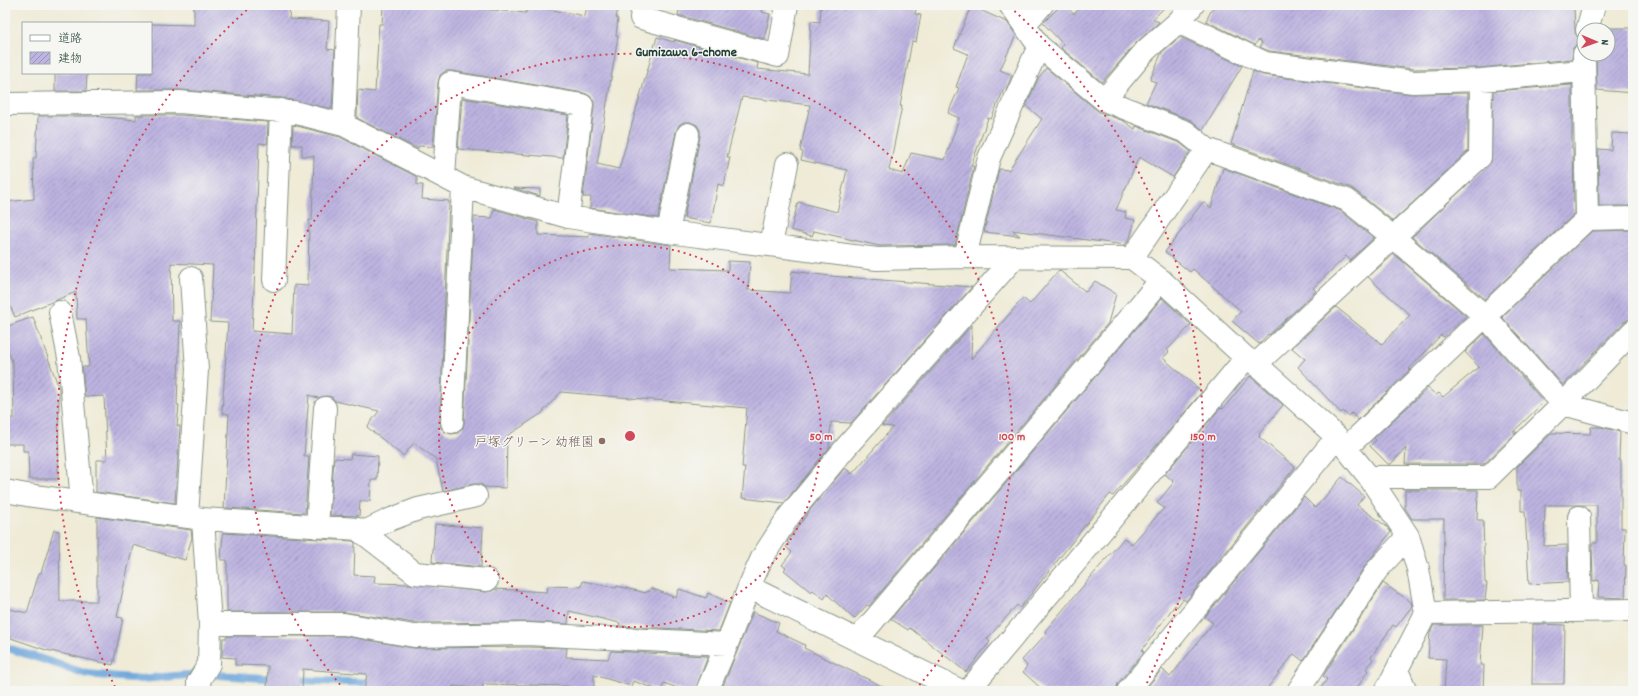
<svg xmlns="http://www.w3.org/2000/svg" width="1638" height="696" viewBox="0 0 1638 696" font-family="Dekko,'Klee One',sans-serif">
	<defs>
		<pattern id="building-hatch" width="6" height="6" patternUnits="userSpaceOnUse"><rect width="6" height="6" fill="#bdb4e1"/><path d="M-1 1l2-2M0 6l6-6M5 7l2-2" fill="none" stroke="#9994b7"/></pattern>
	</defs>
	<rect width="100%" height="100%" fill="#f6f6f2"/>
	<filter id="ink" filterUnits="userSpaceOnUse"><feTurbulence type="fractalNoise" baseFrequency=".025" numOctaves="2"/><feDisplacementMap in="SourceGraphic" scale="8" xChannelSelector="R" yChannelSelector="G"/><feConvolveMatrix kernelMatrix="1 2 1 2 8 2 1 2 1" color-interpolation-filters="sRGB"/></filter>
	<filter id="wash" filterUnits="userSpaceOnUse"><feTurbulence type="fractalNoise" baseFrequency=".012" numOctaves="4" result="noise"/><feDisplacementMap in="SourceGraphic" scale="16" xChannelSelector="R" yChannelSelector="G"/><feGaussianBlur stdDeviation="0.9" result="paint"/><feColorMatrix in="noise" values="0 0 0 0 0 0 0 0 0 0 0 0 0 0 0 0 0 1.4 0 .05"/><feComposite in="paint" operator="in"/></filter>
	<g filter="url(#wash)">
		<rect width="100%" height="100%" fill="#efebd7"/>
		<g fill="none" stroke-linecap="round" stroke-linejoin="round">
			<path stroke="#6ca5db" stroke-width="8" d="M 5,647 L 87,674 L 141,679 L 199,674
				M 218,675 L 278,679
				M 292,680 L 376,683"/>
		</g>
		<g id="blocks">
			<path fill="url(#building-hatch)" d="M 194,5 L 290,5 L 289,19 L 329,21 L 327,49 L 335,50 L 332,109 L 282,98 L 181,90 L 137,90 L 138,73 L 151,73 L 151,24 L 194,25 Z
				M 383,5 L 436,5 L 526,13 L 526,8 L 553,10 L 585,16 L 587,5 L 618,7 L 616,18 L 618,19 L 616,36 L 618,36 L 597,164 L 619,169 L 657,37 L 674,42 L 674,40 L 758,63 L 757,69 L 808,74 L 811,21 L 820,22 L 821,5 L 917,5 L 915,14 L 921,15 L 916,42 L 912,41 L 900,106 L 902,106 L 889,170 L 903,174 L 911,153 L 945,160 L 959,118 L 948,113 L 959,88 L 956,87 L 968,54 L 954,48 L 971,6 L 1007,22 L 1016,35 L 1000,70 L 1012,75 L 1006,90 L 1004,89 L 991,119 L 988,118 L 971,166 L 974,166 L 955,245 L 879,246 L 814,231 L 812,236 L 791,230 L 798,202 L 837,212 L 847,170 L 801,160 L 803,152 L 800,151 L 810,105 L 742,97 L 727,157 L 730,157 L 724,186 L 718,184 L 711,223 L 684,218 L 700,136 L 700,130 L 697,125 L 690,122 L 684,122 L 679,125 L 676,132 L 658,218 L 590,208 L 591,197 L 583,197 L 594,106 L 594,101 L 590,96 L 584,93 L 452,71 L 446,71 L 440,75 L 438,82 L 433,147 L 418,146 L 418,149 L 357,118 L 358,90 L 375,92 L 379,24 L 382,24 Z
				M 680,5 L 764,5 L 762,12 L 770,14 L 764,39 L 678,15 Z
				M 1061,5 L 1064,5 L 1074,14 L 1083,5 L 1167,5 L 1153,19 L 1159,22 L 1137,42 L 1102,82 L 1061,48 L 1063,44 L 1043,23 Z
				M 1214,5 L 1574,5 L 1575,33 L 1578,38 L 1583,42 L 1577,44 L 1573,48 L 1572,59 L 1480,68 L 1414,69 L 1269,51 L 1260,47 L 1262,42 L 1258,40 L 1255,45 L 1206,21 Z
				M 1601,28 L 1633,28 L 1633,93 L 1597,90 L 1596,54 L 1608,54 L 1608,30 L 1600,30 Z
				M 1180,37 L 1242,66 L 1203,130 L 1191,120 L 1146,103 L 1156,82 L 1150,80 L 1162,52 Z
				M 1046,68 L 1099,112 L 1124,121 L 1135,129 L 1136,126 L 1180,143 L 1190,151 L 1173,177 L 1139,157 L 1116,210 L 1126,212 L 1125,218 L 1135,220 L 1130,238 L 1125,245 L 1012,230 L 1020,236 L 984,232 L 999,169 L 1009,170 L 1042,119 L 1026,106 L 1038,79 Z
				M 1253,71 L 1263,75 L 1411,94 L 1468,93 L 1468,151 L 1393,221 L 1352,188 L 1231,144 Z
				M 55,73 L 87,73 L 86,91 L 55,91 Z
				M 1572,85 L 1572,148 L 1573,148 L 1574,214 L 1485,299 L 1412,237 L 1491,162 L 1493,91 Z
				M 462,98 L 568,115 L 563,158 L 458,149 Z
				M 136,115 L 180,115 L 268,122 L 267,144 L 259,143 L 255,269 L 252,331 L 292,334 L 294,285 L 308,286 L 309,220 L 312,220 L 314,156 L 302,156 L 302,145 L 292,145 L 293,125 L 340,137 L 417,177 L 417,185 L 423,185 L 422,199 L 449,201 L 440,421 L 441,428 L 445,432 L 451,434 L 458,433 L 463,428 L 464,423 L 474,217 L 492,218 L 494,209 L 538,222 L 538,235 L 589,237 L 589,233 L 671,245 L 670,268 L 728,270 L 728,261 L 750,262 L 748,290 L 790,293 L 792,271 L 830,276 L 972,287 L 851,423 L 831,422 L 829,448 L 784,503 L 742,498 L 745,467 L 742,467 L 747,408 L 561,392 L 541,414 L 507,436 L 506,488 L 485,487 L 480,484 L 474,484 L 443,491 L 436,459 L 414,443 L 403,456 L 367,427 L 379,411 L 335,401 L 332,397 L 326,396 L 318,398 L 309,395 L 304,456 L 309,456 L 305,513 L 224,508 L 229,414 L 222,413 L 228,323 L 210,322 L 213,265 L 171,263 L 172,321 L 180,321 L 177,405 L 179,405 L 177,426 L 180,426 L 175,503 L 96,492 L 96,460 L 107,460 L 104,396 L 85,397 L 82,367 L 89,367 L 86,319 L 77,319 L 76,292 L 15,317 L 5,294 L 5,202 L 34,199 L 33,158 L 36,158 L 38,116 L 93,116 L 136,120 Z
				M 1612,133 L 1633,134 L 1633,206 L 1599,206 L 1598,149 L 1611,150 Z
				M 1223,168 L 1341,211 L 1374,238 L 1350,260 L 1346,256 L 1313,288 L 1316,291 L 1269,335 L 1268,334 L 1259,344 L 1232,321 L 1241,311 L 1193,269 L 1190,272 L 1165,252 L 1203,202 L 1211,208 Z
				M 513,188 L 540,189 L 540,196 Z
				M 1633,230 L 1633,316 L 1624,322 L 1563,385 L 1502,317 L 1592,231 Z
				M 1394,254 L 1466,316 L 1444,337 L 1441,335 L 1409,369 L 1410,370 L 1358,420 L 1352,413 L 1348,416 L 1343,411 L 1341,413 L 1298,367 L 1305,359 L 1292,348 L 1336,307 L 1382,344 L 1410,315 L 1368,277 Z
				M 1059,270 L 1086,292 L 1095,281 L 1116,294 L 1108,323 L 869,606 L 867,605 L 854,619 L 827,594 L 824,599 L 813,590 L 811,592 L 784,570 L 786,568 L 782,565 L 792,552 L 786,547 L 789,543 L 787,542 L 813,506 L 845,468 L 852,474 L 893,427 L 882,426 L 972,325 L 971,359 L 1023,298 L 1030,304 Z
				M 1162,298 L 1191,325 L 1167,350 L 1169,352 L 1163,358 L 1202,392 L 1113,496 L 1110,494 L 1020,608 L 1017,605 L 987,639 L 990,642 L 966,672 L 910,628 L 908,630 L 891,619 Z
				M 33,317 L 59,388 L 58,479 L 29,479 L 28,451 L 23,451 L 23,444 L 5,444 L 5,418 L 14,418 L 13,364 L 5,342 L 5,327 Z
				M 1484,334 L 1544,402 L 1513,432 L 1517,432 L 1484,464 L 1405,464 L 1406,448 L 1391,464 L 1388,464 L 1370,446 L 1376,440 L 1374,438 L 1428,388 L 1436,395 L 1439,393 L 1443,397 L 1479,367 L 1465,352 Z
				M 1250,376 L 1283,405 L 1259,434 L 1260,435 L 1259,437 L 1295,467 L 1186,601 L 1183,599 L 1177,607 L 1175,605 L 1142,650 L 1144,652 L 1118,683 L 1116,691 L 1044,691 L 1023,672 L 1027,666 L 1022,660 L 1047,633 L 1045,631 L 1124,538 L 1132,544 L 1164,508 L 1157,503 L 1174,482 L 1165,474 L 1220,408 L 1223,409 Z
				M 1591,427 L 1601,427 L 1620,432 L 1619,460 L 1621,460 L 1621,528 L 1625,528 L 1624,565 L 1626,565 L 1625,598 L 1598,597 L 1599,580 L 1593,581 L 1592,543 L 1597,543 L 1597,505 L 1545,505 L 1544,546 L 1567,545 L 1568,582 L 1529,584 L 1525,511 L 1521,511 L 1521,491 L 1517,491 L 1517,467 L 1552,433 L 1590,434 Z
				M 351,454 L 378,456 L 377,480 L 371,480 L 370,501 L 360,501 L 359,516 L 330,515 L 334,458 L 350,459 Z
				M 1342,477 L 1364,496 L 1357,505 L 1386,526 L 1391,532 L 1367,563 L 1303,661 L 1294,654 L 1265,691 L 1144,691 L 1162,669 L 1170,677 L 1213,623 L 1205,617 L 1304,497 L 1315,508 Z
				M 1405,490 L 1478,490 L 1477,520 L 1483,520 L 1485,583 L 1487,583 L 1485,600 L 1443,600 L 1444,519 L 1412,519 L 1405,508 Z
				M 97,517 L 191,530 L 192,538 L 185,560 L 133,545 L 117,617 L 123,618 L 113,665 L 46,650 L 5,636 L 5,608 L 27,613 L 39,573 L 41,573 L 54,530 L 59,531 L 60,601 L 97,601 Z
				M 435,524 L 483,528 L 481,567 L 432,562 Z
				M 223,533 L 353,541 L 355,543 L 354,575 L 375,576 L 374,583 L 411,584 L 486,592 L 492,591 L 495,589 L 547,592 L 548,586 L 581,587 L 583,581 L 616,588 L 617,586 L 646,593 L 647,591 L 649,592 L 651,588 L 676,598 L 679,589 L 706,598 L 708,593 L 730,603 L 719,631 L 619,626 L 620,623 L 569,611 L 568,624 L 527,622 L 415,623 L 344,612 L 227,612 L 227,560 L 221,560 Z
				M 1383,583 L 1411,602 L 1412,606 L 1396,627 L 1393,625 L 1371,657 L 1373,659 L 1366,669 L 1368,671 L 1355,691 L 1319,691 L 1327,679 L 1323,676 Z
				M 753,612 L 779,623 L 776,631 L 805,645 L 804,648 L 892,691 L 721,691 Z
				M 1533,624 L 1565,625 L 1564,684 L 1532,684 Z
				M 1434,625 L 1483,625 L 1480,665 L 1484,665 L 1483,691 L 1444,691 L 1446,659 L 1428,658 L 1430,633 Z
				M 227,636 L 343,636 L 414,648 L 527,647 L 567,648 L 566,657 L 608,659 L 611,651 L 708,656 L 695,691 L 685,691 L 664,683 L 661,691 L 633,681 L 631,686 L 594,675 L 594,691 L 568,691 L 568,686 L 483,684 L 483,688 L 453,686 L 453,691 L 364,691 L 367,674 L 303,669 L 302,691 L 267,691 L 268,666 L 235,665 L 235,658 L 222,657 L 223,638 L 227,638 Z"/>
		</g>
	</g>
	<g filter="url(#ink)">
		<use href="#blocks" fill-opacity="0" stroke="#879486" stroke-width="1"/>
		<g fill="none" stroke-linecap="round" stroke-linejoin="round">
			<defs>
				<path id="minor" d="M 643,5 L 641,18 L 778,56 L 787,5
					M 1010,5 L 1039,46 L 1104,100 L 1186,132 L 1207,149 L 1347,200 L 1393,237 L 1485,316 L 1563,404 L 1633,423
					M 1178,22 L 1265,63 L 1413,82 L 1481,80 L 1583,71
					M 1024,25 L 1042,5
					M 1587,30 L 1594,5
					M 1104,100 L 1146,50 L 1178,22 L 1193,5
					M 5,104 L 180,102 L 293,112 L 344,125 L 463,187 L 568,217 L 668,232 L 877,259 L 965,257 L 1132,258 L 1161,280 L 1246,358 L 1256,364 L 1337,437 L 1369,477 L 1408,536 L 1418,569 L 1426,613 L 1386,691
					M 344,125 L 349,5
					M 444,177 L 450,83 L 582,105 L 568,217
					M 1587,219 L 1633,218
					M 668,232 L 688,134
					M 771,245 L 787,164
					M 965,257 L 989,158 L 1039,46
					M 1132,258 L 1207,149
					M 274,280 L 281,110
					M 60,312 L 69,358 L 82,502
					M 1256,364 L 1480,157 L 1481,80
					M 452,422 L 463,187
					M 1346,448 L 1587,219 L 1584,54
					M 1369,477 L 1489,477 L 1563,404 L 1633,331
					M 5,491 L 27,495 L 203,519 L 358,529 L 415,573 L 487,580
					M 187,516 L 197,370 L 191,278
					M 1579,517 L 1581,611
					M 317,527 L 325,408
					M 362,533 L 389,520 L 418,509 L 476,496
					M 749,587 L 961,691
					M 1426,613 L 1633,610
					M 210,624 L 344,624 L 414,636 L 527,634 L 727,644
					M 857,640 L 1161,280
					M 1397,670 L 1406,691
					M 201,691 L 198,682 L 209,664 L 210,624 L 203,519
					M 707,691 L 727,644 L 749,587 L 762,558 L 789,516 L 847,446 L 1015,257
					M 968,691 L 1246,358
					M 1128,691 L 1337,437
					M 1298,691 L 1377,570 L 1408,536"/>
			</defs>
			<use href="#minor" stroke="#879486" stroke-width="24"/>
			<use href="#minor" stroke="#fff" stroke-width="22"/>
		</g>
	</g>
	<g fill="none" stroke="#d1495b" stroke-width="2" stroke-dasharray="2 4">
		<circle cx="630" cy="436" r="191"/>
		<path d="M344 689A382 382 0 1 1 916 689"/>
		<path d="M115 687A573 573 0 0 1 250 7M1010 7A573 573 0 0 1 1145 687"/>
	</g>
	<circle fill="#8d6e63" stroke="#f6f6f2" stroke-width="1.5" cx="602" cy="441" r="4"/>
	<g text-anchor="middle" stroke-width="3" stroke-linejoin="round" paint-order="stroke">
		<g font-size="13" fill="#785e54" stroke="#f6f6f2" text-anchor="end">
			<text x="594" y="446">戸塚グリーン 幼稚園</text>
		</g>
		<g font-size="14" font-weight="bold" fill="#1f3d34" stroke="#f6f6f2">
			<text x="686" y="56">Gumizawa 6-chome</text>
		</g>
	</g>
	<circle cx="630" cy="436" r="6" fill="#d1495b" stroke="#f6f6f2" stroke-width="2"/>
	<g font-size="12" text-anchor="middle" font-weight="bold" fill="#d1495b" stroke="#f6f6f2" stroke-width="3" stroke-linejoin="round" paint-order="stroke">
		<text x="821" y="440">50 m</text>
		<text x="1012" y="440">100 m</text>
		<text x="1203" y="440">150 m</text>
	</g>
	<rect width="1638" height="696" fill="none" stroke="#f6f6f2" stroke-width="20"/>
	<rect x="22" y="22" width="130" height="52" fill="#f6f6f2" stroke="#a0aca6"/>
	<rect x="30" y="35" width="20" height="6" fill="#ffffff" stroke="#a0aca6"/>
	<text x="58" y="42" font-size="12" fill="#1f3d34">道路</text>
	<rect x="30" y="52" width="20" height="12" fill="url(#building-hatch)" stroke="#a0aca6"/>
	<text x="58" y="62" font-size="12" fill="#1f3d34">建物</text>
	<g transform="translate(1596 42) rotate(92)"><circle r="19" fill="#f6f6f2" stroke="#a0aca6"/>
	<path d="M0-3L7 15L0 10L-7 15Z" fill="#d1495b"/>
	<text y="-6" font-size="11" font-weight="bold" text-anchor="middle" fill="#1f3d34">N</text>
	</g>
</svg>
